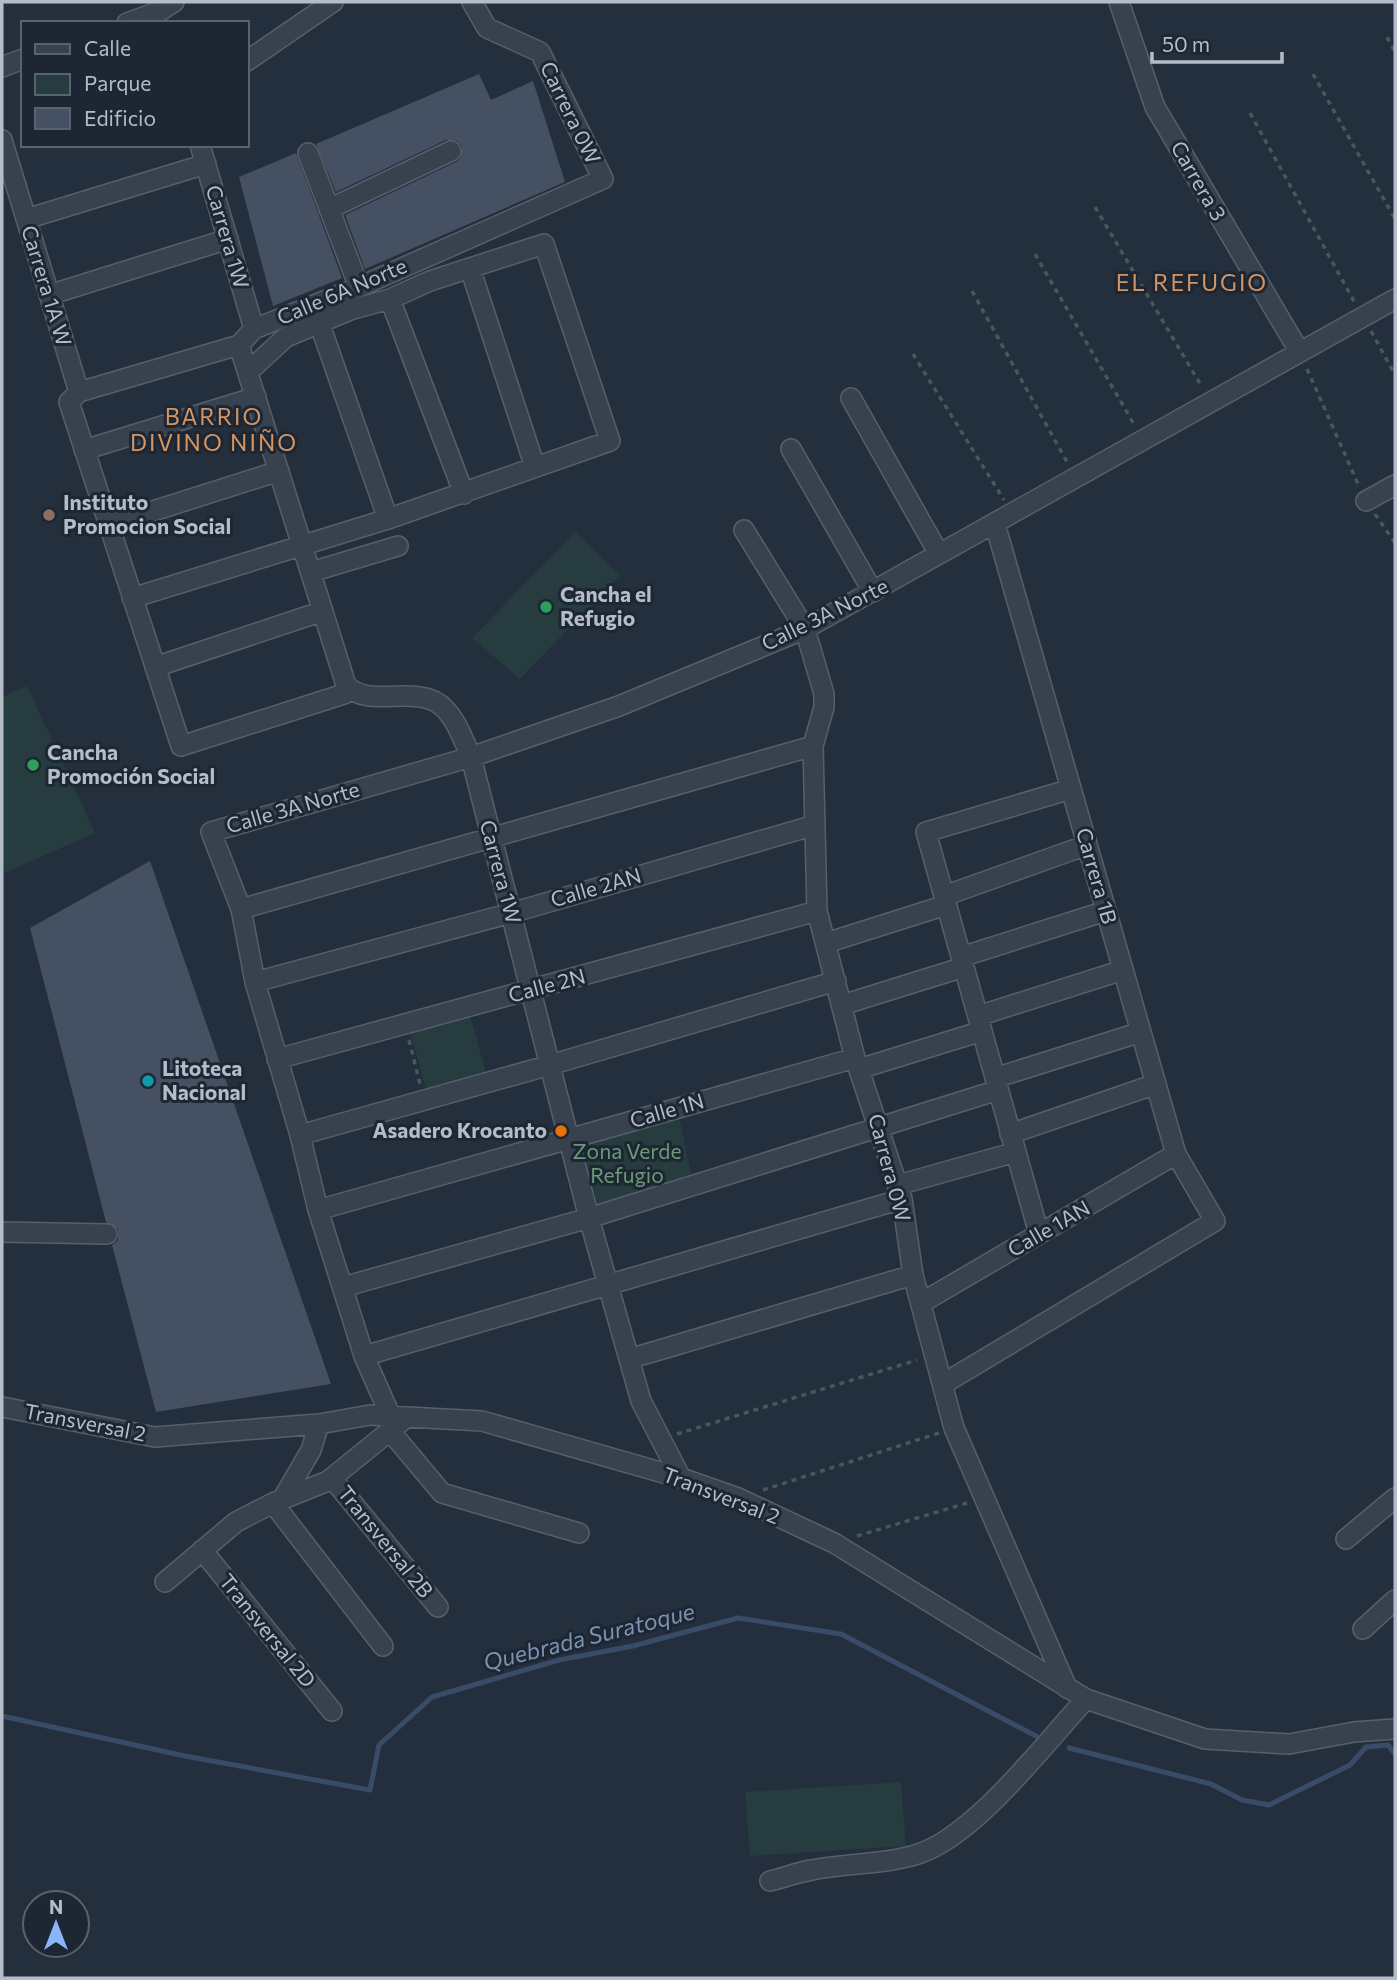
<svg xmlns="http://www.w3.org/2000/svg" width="1397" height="1980" viewBox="0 0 1397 1980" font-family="Commissioner,sans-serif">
	<rect width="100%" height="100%" fill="#242f3e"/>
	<path fill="#263c3f" d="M 575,532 L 620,575 L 520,679 L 472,638 Z
		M 27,686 L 95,833 L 2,874 L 2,697 Z
		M 469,1012 L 487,1076 L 427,1092 L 409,1028 Z
		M 678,1111 L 693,1183 L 599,1212 L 581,1138 Z
		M 901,1782 L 906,1846 L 750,1856 L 745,1792 Z"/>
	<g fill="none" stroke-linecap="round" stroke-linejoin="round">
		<path stroke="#394c67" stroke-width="5" d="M 2,1716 L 185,1756 L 370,1790 L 379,1745 L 432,1697 L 559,1660 L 633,1646 L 738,1618 L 841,1634 L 1036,1736
			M 1069,1748 L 1211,1784 L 1242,1800 L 1269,1805 L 1350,1765 L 1366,1747 L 1388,1745 L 1395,1754"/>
	</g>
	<path fill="#455162" d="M 479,74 L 491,100 L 533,81 L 565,182 L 365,269 L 345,215 L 456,162 L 461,157 L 462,146 L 457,141 L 446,140 L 336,192 L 316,144 Z
		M 296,153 L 342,278 L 273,306 L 239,177 Z
		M 150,861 L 331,1384 L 156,1412 L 112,1245 L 118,1240 L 118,1229 L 106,1222 L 30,928 Z"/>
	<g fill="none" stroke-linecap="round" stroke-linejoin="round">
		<defs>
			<path id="minor" d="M 1119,2 L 1155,107 L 1299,351
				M 127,23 L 160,11 L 174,2
				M 247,61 L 333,2
				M 2,67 L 23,59
				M 2,140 L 79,392
				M 200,145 L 254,329
				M 308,153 L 359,287
				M 329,209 L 451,151
				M 26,219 L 206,164
				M 470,268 L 535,467
				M 49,295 L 228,239
				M 390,299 L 464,494
				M 320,325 L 388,519
				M 239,345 L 346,685 C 367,708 409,687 436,702 C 454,712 463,739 471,757 L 589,1218 L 641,1401 L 681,1478
				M 851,398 L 939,554
				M 791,449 L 873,592
				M 84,450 L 256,397
				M 1366,501 L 1395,485
				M 109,525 L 279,471
				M 744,530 L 805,629 L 824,694 L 824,707 L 813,746 L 817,911 L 855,1058 L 902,1199 L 913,1275 L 954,1428 L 1067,1688
				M 311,572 L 398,546
				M 132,598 L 388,519 L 610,441 L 544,244 L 430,281 L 390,299 L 350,310 L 286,337 L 248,372
				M 155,667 L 323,611
				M 346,685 L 344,694 L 181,746 L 69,402 L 79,392 L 239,345 L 254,329 L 359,287 L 603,179 L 540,52 L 487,28 L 472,2
				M 944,896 L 1087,845
				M 241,909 L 813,746
				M 826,943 L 946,905
				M 961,957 L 1106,911
				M 255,982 L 511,913 L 815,825
				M 842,1005 L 964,967
				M 978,1016 L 1123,970
				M 277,1059 L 817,911
				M 859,1069 L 982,1031
				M 995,1078 L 1141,1032
				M 1010,1134 L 1156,1084
				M 300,1135 L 550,1065 L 836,981
				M 898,1185 L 1016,1152
				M 318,1210 L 855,1058
				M 2,1232 L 107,1234
				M 1039,1234 L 926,832 L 1071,789
				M 343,1287 L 589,1218 L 998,1090
				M 921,1303 L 1176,1154
				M 364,1356 L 902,1199
				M 629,1359 L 913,1275
				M 943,1384 L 1215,1221 L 1176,1154 L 995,524
				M 2,1407 L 155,1437 L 319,1424 L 370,1415 L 482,1421 L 681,1478 L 738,1498 L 834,1543 L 1086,1699 L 1205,1739 L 1289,1744 L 1354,1732 L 1395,1729
				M 391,1417 L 364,1356 L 318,1210 L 300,1135 L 255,982 L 241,909 L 211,832 L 471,757 L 619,706 L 805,629 L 1395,299
				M 390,1431 L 442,1493 L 579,1533
				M 332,1478 L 438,1607
				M 282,1500 L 311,1450 L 319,1424
				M 273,1503 L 383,1646
				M 1346,1539 L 1395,1498
				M 202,1550 L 332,1711
				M 165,1582 L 236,1522 L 273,1503 L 328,1481 L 407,1417
				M 1363,1629 L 1395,1600
				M 770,1881 C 784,1878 798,1872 812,1870 C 847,1863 883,1865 918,1854 C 975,1836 1045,1743 1086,1699"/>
		</defs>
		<use href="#minor" stroke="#565f6c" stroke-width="22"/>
		<path stroke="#44595c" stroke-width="3.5" stroke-dasharray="5 5" stroke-linecap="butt" d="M 1387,37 L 1395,52
			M 1313,74 L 1395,219
			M 1250,113 L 1355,303
			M 1095,207 L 1202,387
			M 1035,254 L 1135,426
			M 972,291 L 1067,462
			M 1371,331 L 1395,375
			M 913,354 L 1004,500
			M 1307,369 L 1359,486
			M 1375,514 L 1395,543
			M 409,1040 L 420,1084
			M 677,1434 L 917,1360
			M 763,1490 L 939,1433
			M 857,1536 L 967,1503"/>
		<use href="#minor" stroke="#38414e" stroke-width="19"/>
	</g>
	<circle fill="#8d6e63" stroke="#1d2633" stroke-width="2.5" cx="49" cy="515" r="7"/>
	<g fill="#2e9e5b" stroke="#1d2633" stroke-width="2.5">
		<circle cx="546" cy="607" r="7"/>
		<circle cx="33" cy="765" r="7"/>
	</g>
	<circle fill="#0f9aa8" stroke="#1d2633" stroke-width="2.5" cx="148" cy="1081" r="7"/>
	<circle fill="#e8710a" stroke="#1d2633" stroke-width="2.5" cx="561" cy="1131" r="7"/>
	<g text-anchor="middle" stroke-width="6" stroke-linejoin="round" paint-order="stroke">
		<g font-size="21" fill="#b4bcc9" stroke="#1d2633">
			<text transform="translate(570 113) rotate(64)" y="7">Carrera 0W</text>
			<text transform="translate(1198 181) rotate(60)" y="7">Carrera 3</text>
			<text transform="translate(227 237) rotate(74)" y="7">Carrera 1W</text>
			<text transform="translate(46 286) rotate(73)" y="7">Carrera 1A W</text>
			<text transform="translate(342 292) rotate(-23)" y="7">Calle 6A Norte</text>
			<text transform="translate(825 615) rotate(-26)" y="7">Calle 3A Norte</text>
			<text transform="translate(293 808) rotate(-16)" y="7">Calle 3A Norte</text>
			<text transform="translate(500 872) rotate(75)" y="7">Carrera 1W</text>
			<text transform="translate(1096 876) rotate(74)" y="7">Carrera 1B</text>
			<text transform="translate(596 888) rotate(-16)" y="7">Calle 2AN</text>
			<text transform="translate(547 986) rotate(-15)" y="7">Calle 2N</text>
			<text transform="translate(667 1111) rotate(-16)" y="7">Calle 1N</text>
			<text transform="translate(889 1168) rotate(75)" y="7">Carrera 0W</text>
			<text transform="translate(1049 1229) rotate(-30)" y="7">Calle 1AN</text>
			<text transform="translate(85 1423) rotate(11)" y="7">Transversal 2</text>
			<text transform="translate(721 1496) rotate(21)" y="7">Transversal 2</text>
			<text transform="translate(385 1542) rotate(51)" y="7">Transversal 2B</text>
			<text transform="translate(267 1631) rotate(51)" y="7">Transversal 2D</text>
		</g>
		<g font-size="21" font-weight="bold" fill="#b4bcc9" stroke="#1d2633" text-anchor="start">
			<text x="63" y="510">Instituto<tspan x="63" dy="24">Promocion Social</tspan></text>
			<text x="560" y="602">Cancha el<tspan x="560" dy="24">Refugio</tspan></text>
			<text x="47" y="760">Cancha<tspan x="47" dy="24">Promoción Social</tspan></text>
			<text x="162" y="1076">Litoteca<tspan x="162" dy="24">Nacional</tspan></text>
			<text x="547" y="1138" text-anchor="end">Asadero Krocanto</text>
		</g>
		<g font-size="21" fill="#6b9a76" stroke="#1d2633">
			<text x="627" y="1159">Zona Verde<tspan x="627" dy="24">Refugio</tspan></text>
		</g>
		<g font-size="23" letter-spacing="2" fill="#d59563" stroke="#1d2633">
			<text x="1192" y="291">EL REFUGIO</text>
			<text x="214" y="425">BARRIO<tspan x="214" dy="26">DIVINO NIÑO</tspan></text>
		</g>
		<g font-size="23" font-style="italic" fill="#7c92b1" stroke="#1d2633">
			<text transform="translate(589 1637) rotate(-14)" y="8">Quebrada Suratoque</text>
		</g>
	</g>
	<rect width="1397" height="1980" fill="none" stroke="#b4bcc9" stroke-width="7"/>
	<rect x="21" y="21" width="228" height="126" fill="#1d2633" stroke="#59626f" stroke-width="2"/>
	<rect x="35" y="44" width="35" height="10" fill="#38414e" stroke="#59626f" stroke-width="2"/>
	<text x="84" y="56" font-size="21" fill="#b4bcc9">Calle</text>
	<rect x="35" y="74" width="35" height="21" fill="#263c3f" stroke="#59626f" stroke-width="2"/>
	<text x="84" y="91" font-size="21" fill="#b4bcc9">Parque</text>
	<rect x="35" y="108" width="35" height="21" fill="#455162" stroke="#59626f" stroke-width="2"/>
	<text x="84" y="126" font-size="21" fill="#b4bcc9">Edificio</text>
	<g transform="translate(56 1924)"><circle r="33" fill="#1d2633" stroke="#59626f" stroke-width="2"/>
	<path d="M0-5L12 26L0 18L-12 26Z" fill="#8ab4f8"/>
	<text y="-10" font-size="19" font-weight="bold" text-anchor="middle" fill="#b4bcc9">N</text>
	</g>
	<path d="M1152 52v10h130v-10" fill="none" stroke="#b4bcc9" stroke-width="3.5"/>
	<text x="1162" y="52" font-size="21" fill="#b4bcc9" stroke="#1d2633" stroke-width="5" paint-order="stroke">50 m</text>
</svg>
